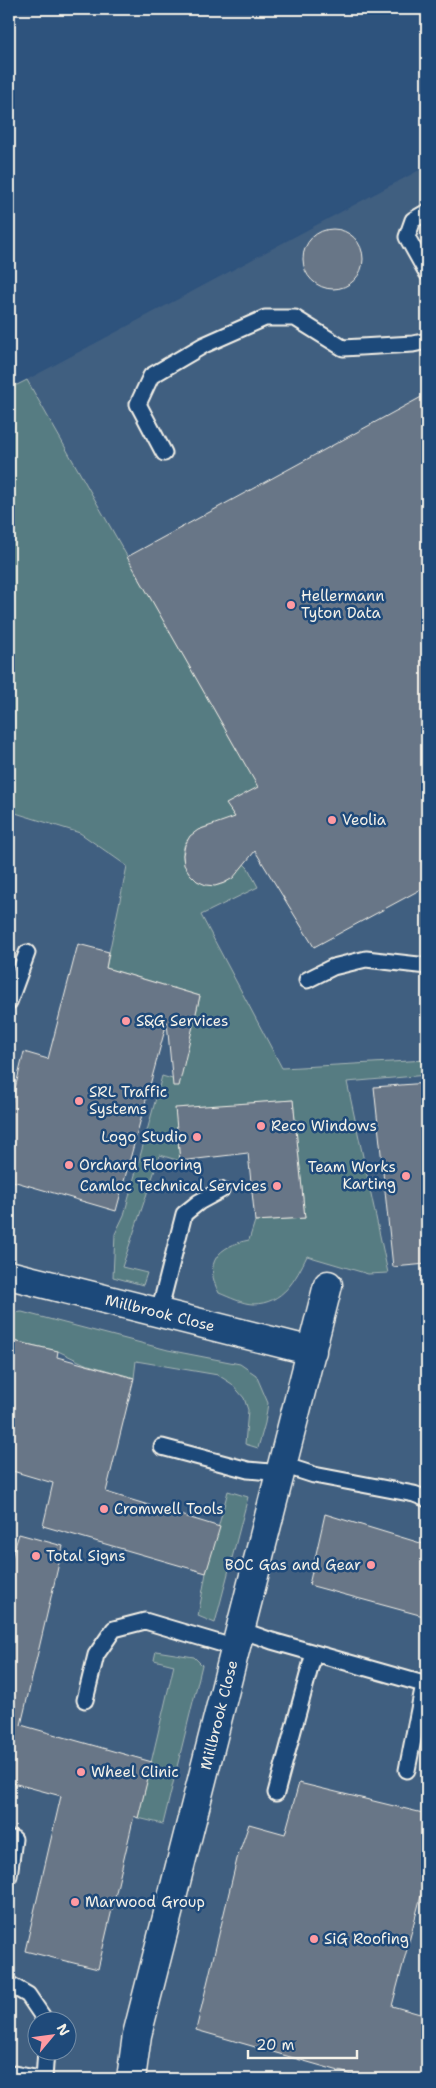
<svg xmlns="http://www.w3.org/2000/svg" width="436" height="2088" viewBox="0 0 436 2088" font-family="'Shantell Sans',sans-serif">
	<rect width="100%" height="100%" fill="#2e537d"/>
	<filter id="ink" filterUnits="userSpaceOnUse"><feTurbulence type="fractalNoise" baseFrequency=".02" numOctaves="2"/><feDisplacementMap in="SourceGraphic" scale="10" xChannelSelector="R" yChannelSelector="G"/><feConvolveMatrix kernelMatrix="1 2 1 2 8 2 1 2 1" color-interpolation-filters="sRGB"/></filter>
	<g filter="url(#ink)">
		<path fill="#3f5e80" fill-rule="evenodd" d="M 427,166 L 427,2079 L 9,2079 L 9,811 L 80,833 L 110,854 L 17,385 ZM 38,2020 L 68,2020 L 68,2050 L 38,2050 Z"/>
		<path fill="#577c82" stroke="#a6b6b5" d="M 27,380 L 237,750 L 427,652 L 427,698 L 227,804 L 247,837 C 238,833 227,828 218,826 C 209,825 200,828 193,834 C 159,862 218,917 242,862 L 248,868 L 258,887 L 201,915 L 282,1068 L 427,1060 L 427,1075 L 347,1082 L 388,1273 L 368,1274 L 307,1256 C 296,1279 283,1304 253,1304 C 243,1304 229,1297 219,1293 C 203,1263 218,1246 249,1240 L 255,1221 L 305,1218 L 293,1100 L 176,1109 L 180,1161 L 160,1155 L 122,1267 L 147,1273 L 143,1285 L 113,1277 L 115,1234 L 124,1215 L 162,1076 L 179,1081 L 200,996 L 106,968 L 127,866 L 80,833 L 9,811 L 9,383 L 17,385 Z
			M 22,1312 L 168,1350 L 240,1364 L 256,1375 L 268,1403 L 265,1423 L 258,1448 L 245,1444 L 248,1410 L 244,1398 L 232,1384 L 218,1375 L 136,1361 L 134,1378 L 85,1364 L 58,1351 L 9,1340 L 9,1313 Z
			M 228,1491 L 248,1497 L 215,1623 L 198,1616 L 206,1573 Z
			M 156,1651 L 194,1657 L 202,1665 L 163,1824 L 138,1818 L 174,1665 L 154,1660 Z"/>
		<path fill="#687687" stroke="#f4f1e8" d="M303 259a30 30 0 1 1 60 0a30 30 0 1 1-60 0Z
			M 427,394 L 427,886 L 314,947 L 255,851 L 233,878 L 224,883 L 215,886 L 206,885 L 197,881 L 190,874 L 184,865 L 183,855 L 185,845 L 190,836 L 198,830 L 235,817 L 226,804 L 258,787 L 127,557 Z
			M 78,944 L 109,952 L 106,968 L 200,996 L 179,1086 L 173,1086 L 167,1022 L 116,1211 L 9,1180 L 9,1113 L 24,1052 L 48,1059 Z
			M 427,1083 L 427,1264 L 393,1267 L 374,1087 Z
			M 293,1100 L 305,1218 L 255,1221 L 248,1153 L 180,1161 L 175,1108 Z
			M 9,1340 L 58,1351 L 57,1357 L 134,1378 L 106,1492 L 220,1527 L 206,1573 L 43,1526 L 53,1483 L 9,1470 Z
			M 325,1514 L 427,1545 L 427,1617 L 309,1585 Z
			M 19,1534 L 63,1546 L 21,1725 L 152,1762 L 138,1818 L 134,1816 L 98,1969 L 25,1951 L 61,1796 L 9,1782 L 9,1566 Z
			M 299,1783 L 427,1814 L 427,1873 L 392,2006 L 427,2016 L 427,2079 L 367,2079 L 196,2030 L 237,1859 L 249,1824 L 285,1834 Z"/>
		<g fill="none" stroke-linecap="round" stroke-linejoin="round">
			<defs>
				<path id="lane" d="M 427,212 L 413,220 L 407,237 L 427,273
					M 164,453 L 138,404 L 151,376 L 204,345 L 265,318 L 295,318 L 343,348 L 413,344 L 427,341
					M 307,980 L 333,967 L 366,959 L 427,966
					M 9,1002 L 27,953
					M 159,1312 L 184,1214 L 199,1202 L 221,1190
					M 162,1447 L 248,1470 L 281,1473
					M 283,1465 L 314,1475 L 414,1494 L 427,1499
					M 241,1630 L 272,1641 L 427,1685
					M 85,1700 L 96,1655 L 114,1629 L 145,1621 L 236,1648
					M 407,1770 L 424,1684
					M 276,1793 L 314,1653
					M 9,1876 L 14,1839
					M 9,1984 L 28,1995 L 45,2020
					M 9,2073 L 40,2079
					M 44,2079 L 46,2050"/>
				<path id="street" d="M 9,1275 L 312,1351
					M 131,2079 L 137,2035 L 328,1285"/>
			</defs>
			<use href="#lane" stroke="#f4f1e8" stroke-width="19"/>
			<use href="#street" stroke="#f4f1e8" stroke-width="31"/>
			<use href="#lane" stroke="#1f4a7a" stroke-width="15"/>
			<use href="#street" stroke="#1f4a7a" stroke-width="28"/>
		</g>
	</g>
	<g fill="#ff9aa2" stroke="#1f4a7a" stroke-width="2">
		<circle cx="291" cy="605" r="5"/>
		<circle cx="332" cy="820" r="5"/>
		<circle cx="126" cy="1021" r="5"/>
		<circle cx="79" cy="1101" r="5"/>
		<circle cx="261" cy="1126" r="5"/>
		<circle cx="197" cy="1137" r="5"/>
		<circle cx="69" cy="1165" r="5"/>
		<circle cx="406" cy="1176" r="5"/>
		<circle cx="277" cy="1186" r="5"/>
		<circle cx="104" cy="1509" r="5"/>
		<circle cx="36" cy="1556" r="5"/>
		<circle cx="371" cy="1565" r="5"/>
		<circle cx="81" cy="1772" r="5"/>
		<circle cx="75" cy="1902" r="5"/>
		<circle cx="314" cy="1939" r="5"/>
	</g>
	<g text-anchor="middle" stroke-width="5" stroke-linejoin="round" paint-order="stroke">
		<g font-size="15" fill="#f4f1e8" stroke="#1f4a7a" text-anchor="start">
			<text x="301" y="601">Hellermann<tspan x="301" dy="17">Tyton Data</tspan></text>
			<text x="342" y="825">Veolia</text>
			<text x="136" y="1026">S&amp;G Services</text>
			<text x="89" y="1097">SRL Traffic<tspan x="89" dy="17">Systems</tspan></text>
			<text x="271" y="1131">Reco Windows</text>
			<text x="187" y="1142" text-anchor="end">Logo Studio</text>
			<text x="79" y="1170">Orchard Flooring</text>
			<text x="396" y="1172" text-anchor="end">Team Works<tspan x="396" dy="17">Karting</tspan></text>
			<text x="267" y="1191" text-anchor="end">Camloc Technical Services</text>
			<text x="114" y="1514">Cromwell Tools</text>
			<text x="46" y="1561">Total Signs</text>
			<text x="361" y="1570" text-anchor="end">BOC Gas and Gear</text>
			<text x="91" y="1777">Wheel Clinic</text>
			<text x="85" y="1907">Marwood Group</text>
			<text x="324" y="1944">SiG Roofing</text>
		</g>
		<g font-size="15" fill="#f4f1e8" stroke="#1f4a7a">
			<text transform="translate(160 1313) rotate(14)" y="5">Millbrook Close</text>
			<text transform="translate(219 1715) rotate(-76)" y="5">Millbrook Close</text>
		</g>
	</g>
	<rect width="436" height="2088" fill="none" stroke="#1f4a7a" stroke-width="30"/>
	<rect x="15" y="15" width="406" height="2058" fill="none" stroke="#f4f1e8" stroke-width="2" filter="url(#ink)"/>
	<g transform="translate(52 2036) rotate(61)"><circle r="24" fill="#1f4a7a" stroke="#748da6"/>
	<path d="M0-4L9 19L0 12L-9 19Z" fill="#ff9aa2"/>
	<text y="-8" font-size="14" font-weight="bold" text-anchor="middle" fill="#f4f1e8">N</text>
	</g>
	<path d="M248 2050v8h109v-8" fill="none" stroke="#f4f1e8" stroke-width="2.5"/>
	<text x="256" y="2050" font-size="15" fill="#f4f1e8" stroke="#1f4a7a" stroke-width="4" paint-order="stroke">20 m</text>
</svg>
